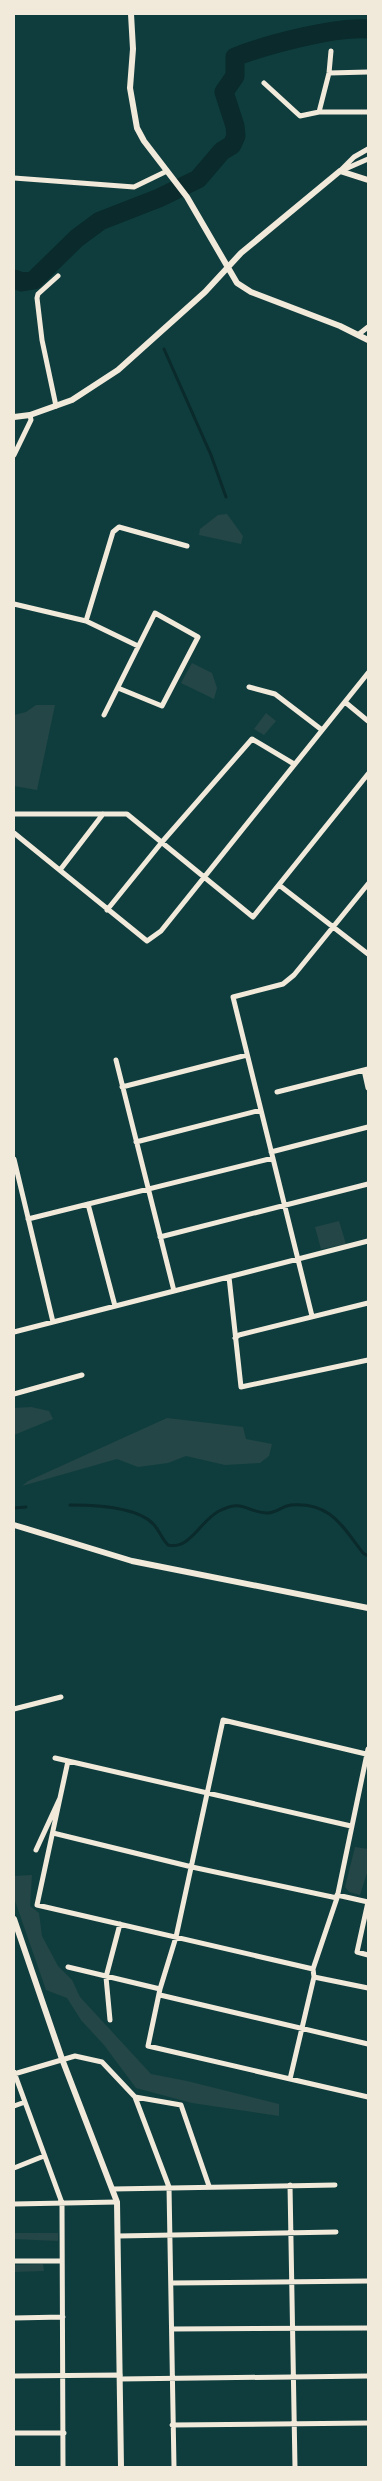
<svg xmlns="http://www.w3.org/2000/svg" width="382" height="2481" viewBox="0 0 382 2481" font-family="Manrope,sans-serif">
	<rect width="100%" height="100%" fill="#0f3d3e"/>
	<path fill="#244646" d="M 227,514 L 243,536 L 241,544 L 199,535 L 200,529 L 218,515 Z
		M 192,663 L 212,673 L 217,688 L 214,699 L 181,683 Z
		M 36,705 L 55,705 L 37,790 L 14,786 L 14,715 L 26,712 Z
		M 266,713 L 276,721 L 264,735 L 254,729 Z
		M 339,1221 L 346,1244 L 321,1249 L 315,1227 Z
		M 31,1407 L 49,1411 L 53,1419 L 14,1435 L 14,1408 Z
		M 167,1418 L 243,1427 L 246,1439 L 272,1444 L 269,1456 L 260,1463 L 225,1465 L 186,1456 L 168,1463 L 138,1467 L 117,1459 L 22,1486 L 28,1481 Z
		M 355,1847 L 368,1849 L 368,1870 L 360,1895 L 349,1892 L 345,1887 Z
		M 32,1875 L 30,1906 L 39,1913 L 42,1936 L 58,1966 L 72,1980 L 80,1997 L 151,2074 L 187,2081 L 279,2104 L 279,2116 L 192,2103 L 136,2088 L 104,2045 L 81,2020 L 67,1998 L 46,1990 L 14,1898 L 14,1876 Z
		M 14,2233 L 58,2233 L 58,2241 L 14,2239 Z
		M 43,2264 L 44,2271 L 14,2272 L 14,2265 Z"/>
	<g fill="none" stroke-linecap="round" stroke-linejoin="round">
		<path stroke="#0a2a2b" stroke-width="3" d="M 164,349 L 211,455 L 226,497
			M 70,1505 C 93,1505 140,1506 155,1526 C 160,1532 162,1539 168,1545 C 190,1550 200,1521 219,1511 C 244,1499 244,1511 266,1513 C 275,1514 282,1506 291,1505 C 331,1502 342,1526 363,1553 L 368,1556
			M 14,1508 L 26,1507"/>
		<path stroke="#0a2a2b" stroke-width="19" d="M 14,279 L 22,282 L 34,280 L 77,238 L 100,221 L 159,198 L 198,179 L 222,151 L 232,145 L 236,136 L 235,126 L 224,92 L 235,76 L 235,57 C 265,45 337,26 368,29"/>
		<path stroke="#f1e9da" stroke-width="5" d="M 329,73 L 368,72
			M 264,83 L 300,116 L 319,112 L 368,112
			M 319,112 L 329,73 L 331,51
			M 343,170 L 368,159
			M 340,171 L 354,157 L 368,149
			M 14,178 L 134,187 L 167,171
			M 359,334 L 368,327
			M 56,406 L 42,340 L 37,298 L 38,294 L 58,276
			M 14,455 L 31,420 L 30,415
			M 14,604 L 86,621 L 138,646
			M 86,621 L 113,532 L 119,527 L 187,546
			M 249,687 L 275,694 L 322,730
			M 345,702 L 368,721
			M 104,715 C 121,681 138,647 155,613 L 198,637 L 162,706 L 118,688
			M 14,814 L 127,814 L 253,917 L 368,774
			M 14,833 L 147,941 L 161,931 L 368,673
			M 60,870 L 103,814
			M 279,885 L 368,954
			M 107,910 L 162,842 L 252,739 L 294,764
			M 364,1070 L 368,1088
			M 122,1087 L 247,1055
			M 277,1092 L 368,1069
			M 136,1142 L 261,1110
			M 271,1152 L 368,1127
			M 14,1159 L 53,1322
			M 88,1204 L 115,1306
			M 28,1219 L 273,1158
			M 160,1237 L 368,1184
			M 229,1277 L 241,1387 L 368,1360
			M 174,1291 L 368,1241
			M 312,1316 L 233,997 L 283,984 L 294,975 L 368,884
			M 14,1332 L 174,1291 L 116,1060
			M 235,1338 L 239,1335 L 368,1303
			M 14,1394 L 82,1375
			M 14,1709 L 61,1697
			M 366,1754 L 223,1720 L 176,1937 L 160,1989 L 148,2046 L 368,2097
			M 55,1758 L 351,1826
			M 60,1798 L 37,1905 L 313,1969
			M 53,1833 L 192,1867 L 337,1898
			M 36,1850 L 60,1798 L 68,1761
			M 337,1895 L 368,1902
			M 368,1902 L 357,1952 L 368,1955
			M 68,1967 L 160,1989
			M 314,1977 L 368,1988
			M 160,1995 L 368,2044
			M 110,2020 L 106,1977 L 120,1924
			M 14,2072 L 62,2203 L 63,2467
			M 14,2074 L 75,2056 L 102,2062 L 135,2097 L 169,2187 L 174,2467
			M 290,2079 L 314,1977 L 313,1969 L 337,1898 L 368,1749
			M 135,2097 L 181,2105 L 209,2186
			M 14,2106 L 25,2102
			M 14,2168 L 44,2156
			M 290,2185 L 295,2467
			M 113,2189 L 335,2185
			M 14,2204 L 117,2202
			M 118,2236 L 336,2232
			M 14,2261 L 62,2261
			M 171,2283 L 368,2281
			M 14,2318 L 63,2317
			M 172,2329 L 368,2328
			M 14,2376 L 120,2375
			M 120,2379 L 368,2376
			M 172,2425 L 368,2423
			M 14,2433 L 64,2433"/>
		<path stroke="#f1e9da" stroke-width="6" d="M 131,14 L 133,49 L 130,88 L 137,128 L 144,141 L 187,197 L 237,283 L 251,292 L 340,326 L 368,340
			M 14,417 L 30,415 L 72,400 L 118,370 L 205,292 L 241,253 L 340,171 L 368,180
			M 14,1525 L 132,1561 L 368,1608
			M 14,1919 L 62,2059 L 117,2202 L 121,2467"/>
	</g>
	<rect width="382" height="2481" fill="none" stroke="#f1e9da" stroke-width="30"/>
</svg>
